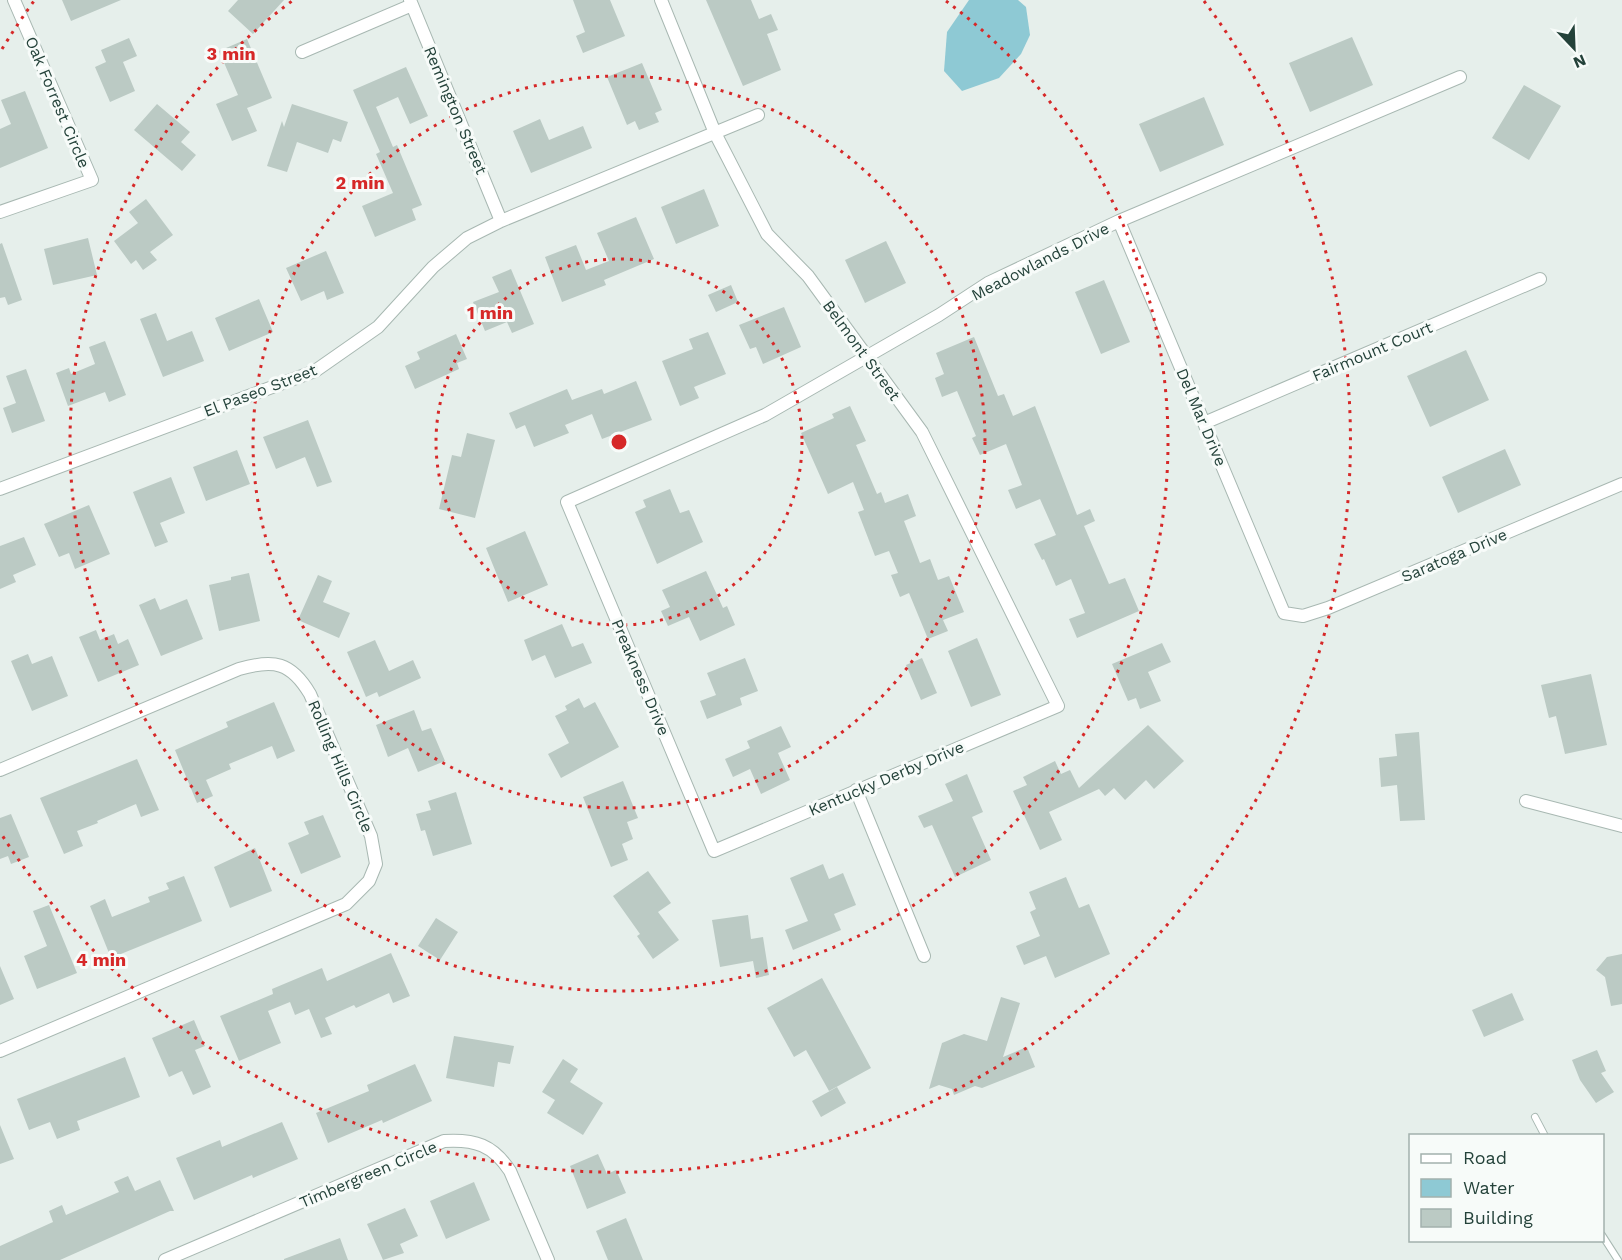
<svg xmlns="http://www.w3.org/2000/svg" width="1622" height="1260" viewBox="0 0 1622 1260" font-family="'Work Sans',sans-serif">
	<rect width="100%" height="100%" fill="#e6efeb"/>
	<path fill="#8ec9d4" d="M 969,0 L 1018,0 L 1026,7 L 1030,35 L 1021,54 L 999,78 L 962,91 L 944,71 L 947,32 Z"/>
	<path fill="#bbcac4" d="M 62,0 L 121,0 L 71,21 Z
		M 238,0 L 284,0 L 253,34 L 228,11 Z
		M 573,0 L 610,0 L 625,36 L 583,53 L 576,36 L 585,32 Z
		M 706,0 L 751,0 L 759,19 L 771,14 L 778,30 L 767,34 L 781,70 L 743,86 Z
		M 1352,37 L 1373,85 L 1310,112 L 1289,63 Z
		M 129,38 L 137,56 L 123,62 L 135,91 L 110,102 L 95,67 L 106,62 L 101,50 Z
		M 247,39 L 272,98 L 247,108 L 257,131 L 232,141 L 216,104 L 238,95 L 219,51 Z
		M 642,63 L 662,110 L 655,113 L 659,122 L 639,130 L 635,121 L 627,125 L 607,77 Z
		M 406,67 L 428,116 L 410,124 L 398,97 L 376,107 L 393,147 L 397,145 L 422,205 L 412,209 L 416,220 L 375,237 L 362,206 L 393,193 L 376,154 L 380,152 L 353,90 Z
		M 1524,85 L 1561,106 L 1529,160 L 1492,138 Z
		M 25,91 L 48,148 L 0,168 L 0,129 L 11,124 L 1,100 Z
		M 1204,97 L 1224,145 L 1160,172 L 1139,124 Z
		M 157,104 L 190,132 L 181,142 L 196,155 L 182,171 L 134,130 Z
		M 292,104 L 348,122 L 341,142 L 333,139 L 328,153 L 297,142 L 287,172 L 267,166 L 282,121 L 284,127 Z
		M 540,119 L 549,140 L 583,126 L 592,148 L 531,173 L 513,131 Z
		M 704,189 L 719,226 L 676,244 L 661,207 Z
		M 146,199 L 173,235 L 150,252 L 157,260 L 143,270 L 136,260 L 131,264 L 114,241 L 138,223 L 129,212 Z
		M 636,217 L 654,259 L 604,280 L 606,285 L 562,302 L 545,257 L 576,245 L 586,270 L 609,261 L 597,233 Z
		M 88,238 L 97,275 L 53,285 L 44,249 Z
		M 886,241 L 906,283 L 865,303 L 845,260 Z
		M 2,243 L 22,300 L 8,305 L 5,297 L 0,298 L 0,244 Z
		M 326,251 L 344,293 L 327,300 L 324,291 L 301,301 L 286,268 Z
		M 511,269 L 534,324 L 512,333 L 507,322 L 485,331 L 473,302 L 499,292 L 492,277 Z
		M 1104,280 L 1130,342 L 1101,354 L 1075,292 Z
		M 731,285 L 738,302 L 716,312 L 708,295 Z
		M 259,299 L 273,332 L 229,351 L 215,318 Z
		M 784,307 L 801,347 L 763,364 L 756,347 L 750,349 L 739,325 Z
		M 156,313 L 167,341 L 192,331 L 204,361 L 163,377 L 140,319 Z
		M 708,332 L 726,374 L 694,387 L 699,398 L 680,406 L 662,361 L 693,349 L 689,339 Z
		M 456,334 L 467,359 L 457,363 L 459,369 L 415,389 L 405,366 L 420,359 L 417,352 Z
		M 974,337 L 998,396 L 1004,394 L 1013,416 L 1035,406 L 1077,515 L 1090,509 L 1095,521 L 1084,526 L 1109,584 L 1125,578 L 1139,611 L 1077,638 L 1069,619 L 1085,613 L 1071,579 L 1056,586 L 1044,559 L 1042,560 L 1034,544 L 1056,535 L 1040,499 L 1016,509 L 1008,490 L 1022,485 L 1006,444 L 980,455 L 972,438 L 976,436 L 957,391 L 942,397 L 935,378 L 944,374 L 936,353 Z
		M 105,341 L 126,395 L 109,402 L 105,392 L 68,406 L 56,373 L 69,368 L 71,374 L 95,364 L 89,347 Z
		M 1466,350 L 1489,400 L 1430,427 L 1407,376 Z
		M 26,369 L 45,421 L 12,433 L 3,408 L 16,403 L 6,376 Z
		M 636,381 L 652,420 L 602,439 L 592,414 L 565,425 L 569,433 L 534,447 L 525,425 L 516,429 L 509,413 L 567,389 L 572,400 L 602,389 L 604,394 Z
		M 850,406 L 866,441 L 856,445 L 877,494 L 881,492 L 885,503 L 908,494 L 916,516 L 904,521 L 920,563 L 930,559 L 938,580 L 949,576 L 964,612 L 943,620 L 948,631 L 928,639 L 909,593 L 900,597 L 891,575 L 898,573 L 889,551 L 875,556 L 858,512 L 864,510 L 853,482 L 828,494 L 801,433 L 834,418 L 832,414 Z
		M 308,420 L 332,482 L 317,487 L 305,457 L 276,469 L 263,437 Z
		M 467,433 L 495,440 L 475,518 L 439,509 L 452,455 L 461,457 Z
		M 1505,449 L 1521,485 L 1458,513 L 1442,477 Z
		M 237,450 L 250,484 L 206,501 L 193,467 Z
		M 171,477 L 185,513 L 160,523 L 168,542 L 155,547 L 133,492 Z
		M 670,489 L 680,513 L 689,510 L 703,542 L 657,564 L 635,512 L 646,507 L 643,500 Z
		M 89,505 L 110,554 L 75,569 L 69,553 L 59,557 L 44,524 Z
		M 525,531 L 548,585 L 508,602 L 486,548 Z
		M 24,537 L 36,565 L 13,575 L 16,582 L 0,589 L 0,546 Z
		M 706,571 L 723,608 L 727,606 L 735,625 L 700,641 L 689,617 L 668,626 L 661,611 L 670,607 L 662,590 Z
		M 249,573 L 260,621 L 219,631 L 209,585 L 231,580 L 231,577 Z
		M 318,575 L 332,581 L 323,602 L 350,613 L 339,638 L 298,620 Z
		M 155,598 L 160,610 L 187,599 L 203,639 L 161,656 L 139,605 Z
		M 562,624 L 572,647 L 583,643 L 592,663 L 555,678 L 545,655 L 532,661 L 524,640 Z
		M 96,630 L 100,640 L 114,634 L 118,644 L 128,639 L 139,665 L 98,682 L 79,637 Z
		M 977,638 L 1001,695 L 971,707 L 948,651 Z
		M 375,640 L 389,671 L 413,660 L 421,678 L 379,697 L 377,692 L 366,697 L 347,652 Z
		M 1162,643 L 1171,662 L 1148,672 L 1161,701 L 1140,709 L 1136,698 L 1128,701 L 1112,664 Z
		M 28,654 L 32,664 L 52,656 L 68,696 L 32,711 L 11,661 Z
		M 745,658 L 758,691 L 740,698 L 742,705 L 707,719 L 700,701 L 716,695 L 707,673 Z
		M 922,658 L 937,693 L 921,700 L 906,665 Z
		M 1591,674 L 1607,745 L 1565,754 L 1556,716 L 1549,718 L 1541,685 Z
		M 579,698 L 584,708 L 595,702 L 619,747 L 561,778 L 548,754 L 569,743 L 555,716 L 567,710 L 565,706 Z
		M 274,702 L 295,751 L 277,759 L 272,746 L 229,764 L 231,769 L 206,780 L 213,796 L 197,803 L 175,750 L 228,727 L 226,722 Z
		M 414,710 L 422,731 L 431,728 L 445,761 L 418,772 L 408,748 L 388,757 L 376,725 Z
		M 1148,725 L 1184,761 L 1154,789 L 1146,780 L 1125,800 L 1114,788 L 1105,796 L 1099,789 L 1049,812 L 1062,840 L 1040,850 L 1013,791 L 1027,785 L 1023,777 L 1055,761 L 1061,774 L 1070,770 L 1079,788 Z
		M 781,726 L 791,747 L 778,753 L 790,780 L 761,794 L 750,769 L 733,777 L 725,759 L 750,748 L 747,741 Z
		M 1419,732 L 1425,820 L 1400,821 L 1397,785 L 1381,787 L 1379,758 L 1397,756 L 1395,734 Z
		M 137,759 L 159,810 L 141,817 L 136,804 L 97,821 L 98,823 L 77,831 L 83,846 L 64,854 L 40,798 Z
		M 967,774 L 983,812 L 972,817 L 991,860 L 955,877 L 932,825 L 924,828 L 918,816 L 953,801 L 945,784 Z
		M 623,781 L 638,818 L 627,822 L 633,839 L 622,844 L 628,860 L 611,867 L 583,797 Z
		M 456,792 L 472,844 L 433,856 L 425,830 L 421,831 L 416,814 L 431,810 L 428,801 Z
		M 11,814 L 29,857 L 11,864 L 8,856 L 0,859 L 0,818 Z
		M 323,815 L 341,857 L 301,874 L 288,843 L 309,834 L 304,822 Z
		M 255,848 L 272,891 L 230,908 L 214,867 Z
		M 823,864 L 829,879 L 843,873 L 856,905 L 834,914 L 841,930 L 793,950 L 785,930 L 808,921 L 790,878 Z
		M 648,871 L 671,903 L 658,912 L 679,940 L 653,959 L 637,936 L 640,934 L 613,896 Z
		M 184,876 L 202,921 L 111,958 L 90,906 L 105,899 L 112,917 L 150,902 L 148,897 L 169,889 L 166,883 Z
		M 1066,877 L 1079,908 L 1089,904 L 1110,954 L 1055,978 L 1046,956 L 1024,965 L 1016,946 L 1040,936 L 1030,912 L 1036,909 L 1029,892 Z
		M 49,905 L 77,973 L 37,989 L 24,956 L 47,946 L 33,911 Z
		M 748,915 L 751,939 L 763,937 L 769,975 L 756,978 L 753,961 L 720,967 L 712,920 Z
		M 436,918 L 458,932 L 440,960 L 418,946 Z
		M 391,953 L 410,996 L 393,1003 L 389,993 L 356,1008 L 354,1005 L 325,1018 L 332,1034 L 321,1038 L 309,1009 L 295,1015 L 290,1002 L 268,1011 L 281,1043 L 239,1061 L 220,1016 L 273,994 L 272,989 L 322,968 L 327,981 Z
		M 1622,954 L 1622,1004 L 1611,1006 L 1605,977 L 1596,970 L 1607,957 Z
		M 0,966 L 14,999 L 0,1005 Z
		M 822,978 L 871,1068 L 829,1091 L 806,1050 L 794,1057 L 767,1008 Z
		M 1512,993 L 1524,1020 L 1484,1037 L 1472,1010 Z
		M 1001,997 L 1020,1003 L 1003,1057 L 1027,1047 L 1035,1067 L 982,1088 L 975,1086 L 954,1095 L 952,1089 L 939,1085 L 929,1089 L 942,1043 L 964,1034 L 987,1041 Z
		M 194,1020 L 205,1046 L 195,1050 L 211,1087 L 193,1095 L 182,1071 L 169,1077 L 152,1038 Z
		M 454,1036 L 514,1046 L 510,1064 L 498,1062 L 494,1087 L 446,1078 Z
		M 1597,1050 L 1606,1071 L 1601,1073 L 1614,1092 L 1596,1103 L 1580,1080 L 1572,1060 Z
		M 125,1057 L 140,1097 L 77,1121 L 80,1130 L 57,1139 L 50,1122 L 29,1130 L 17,1099 Z
		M 563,1059 L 578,1069 L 570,1082 L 603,1103 L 583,1135 L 547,1113 L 555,1100 L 542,1092 Z
		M 415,1064 L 432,1101 L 383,1123 L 382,1120 L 328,1143 L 316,1113 L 369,1091 L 367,1085 Z
		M 837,1087 L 846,1103 L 821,1117 L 812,1101 Z
		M 282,1122 L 298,1159 L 253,1178 L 252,1175 L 194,1200 L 176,1158 L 220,1140 L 222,1147 Z
		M 0,1125 L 14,1159 L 0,1164 Z
		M 598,1154 L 607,1174 L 616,1170 L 626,1193 L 587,1209 L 570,1166 Z
		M 128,1176 L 135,1191 L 160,1180 L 174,1211 L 170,1211 L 60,1260 L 0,1260 L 0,1246 L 53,1222 L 49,1211 L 62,1205 L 66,1215 L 119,1192 L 114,1182 Z
		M 474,1182 L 490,1220 L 446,1239 L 430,1201 Z
		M 405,1208 L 418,1236 L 400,1244 L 404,1253 L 383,1260 L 367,1224 Z
		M 626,1218 L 643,1260 L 608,1260 L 596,1231 Z
		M 340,1238 L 348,1260 L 284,1260 L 284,1259 Z"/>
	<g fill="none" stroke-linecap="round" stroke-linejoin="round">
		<defs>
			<path id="lane" d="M 1535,1117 L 1545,1136
				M 1602,1235 L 1618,1260"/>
			<path id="street" d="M 410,0 L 501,221
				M 661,0 L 715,133 L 767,234 L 808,276 L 922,432 L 1058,706 L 714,851 L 567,502 L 765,415 L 939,315 L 988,283 L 1119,221 L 1460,77
				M 302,52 L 412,5
				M 0,212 L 92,180 L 14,0
				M 1119,221 L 1284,613 L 1303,616 L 1328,608 L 1622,484
				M 1204,423 L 1540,279
				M 0,489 L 315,371 L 378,327 L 433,267 L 467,238 L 501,221 L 758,115
				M 0,770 L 239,669 C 274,659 291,662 310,694 L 371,836 L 376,864 L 369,881 L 346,904 L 0,1051
				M 856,790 L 924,956
				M 1526,801 L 1622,826
				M 165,1260 L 444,1141 C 475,1139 493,1145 510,1171 L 548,1260"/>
		</defs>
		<use href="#lane" stroke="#a8b8b2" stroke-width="8"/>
		<use href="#street" stroke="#a8b8b2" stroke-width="14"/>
		<use href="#lane" stroke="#fff" stroke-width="6"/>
		<use href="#street" stroke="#fff" stroke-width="12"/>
	</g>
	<g fill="none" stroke="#d62828" stroke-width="3" stroke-dasharray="3 6">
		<circle cx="619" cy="442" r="183"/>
		<circle cx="619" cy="442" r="366"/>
		<path d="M946 1A549 549 0 1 1 292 1"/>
		<path d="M2 49A732 732 0 0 1 34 1M1204 1A732 732 0 1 1 2 835"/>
	</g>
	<g text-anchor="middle" stroke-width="6" stroke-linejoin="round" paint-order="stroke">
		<g font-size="16" fill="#24423a" stroke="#f7fbf9">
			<text transform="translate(58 102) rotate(67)" y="6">Oak Forrest Circle</text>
			<text transform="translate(456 110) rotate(67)" y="6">Remington Street</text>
			<text transform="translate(1040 261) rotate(-27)" y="6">Meadowlands Drive</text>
			<text transform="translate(862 350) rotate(54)" y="6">Belmont Street</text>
			<text transform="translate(1372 351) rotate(-23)" y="6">Fairmount Court</text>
			<text transform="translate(260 390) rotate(-21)" y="6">El Paseo Street</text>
			<text transform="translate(1202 417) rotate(67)" y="6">Del Mar Drive</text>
			<text transform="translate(1454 555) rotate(-23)" y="6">Saratoga Drive</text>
			<text transform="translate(641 677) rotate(67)" y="6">Preakness Drive</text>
			<text transform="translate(341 766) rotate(67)" y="6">Rolling Hills Circle</text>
			<text transform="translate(886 778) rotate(-23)" y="6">Kentucky Derby Drive</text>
			<text transform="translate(368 1174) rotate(-23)" y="6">Timbergreen Circle</text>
		</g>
	</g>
	<circle cx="619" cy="442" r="9" fill="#d62828" stroke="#f7fbf9" stroke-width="3"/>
	<g font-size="18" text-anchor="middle" font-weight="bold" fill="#d62828" stroke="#f7fbf9" stroke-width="6" stroke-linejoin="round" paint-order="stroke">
		<text x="231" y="60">3 min</text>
		<text x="360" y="189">2 min</text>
		<text x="490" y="319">1 min</text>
		<text x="101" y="966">4 min</text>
	</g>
	<rect x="1409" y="1134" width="195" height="108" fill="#f7fbf9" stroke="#a3b1ad" stroke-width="1.5"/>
	<rect x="1421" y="1154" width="30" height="9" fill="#ffffff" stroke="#a3b1ad" stroke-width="1.5"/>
	<text x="1463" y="1164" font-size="18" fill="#24423a">Road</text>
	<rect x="1421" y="1179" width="30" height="18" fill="#8ec9d4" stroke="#a3b1ad" stroke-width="1.5"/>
	<text x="1463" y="1194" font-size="18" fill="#24423a">Water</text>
	<rect x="1421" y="1209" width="30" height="18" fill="#bbcac4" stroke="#a3b1ad" stroke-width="1.5"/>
	<text x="1463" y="1224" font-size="18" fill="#24423a">Building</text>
	<g transform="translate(1574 48) rotate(157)" stroke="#f7fbf9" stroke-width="4.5" paint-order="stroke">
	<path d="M0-4.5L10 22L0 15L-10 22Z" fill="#24423a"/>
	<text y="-9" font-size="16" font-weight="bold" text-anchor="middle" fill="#24423a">N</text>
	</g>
</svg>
